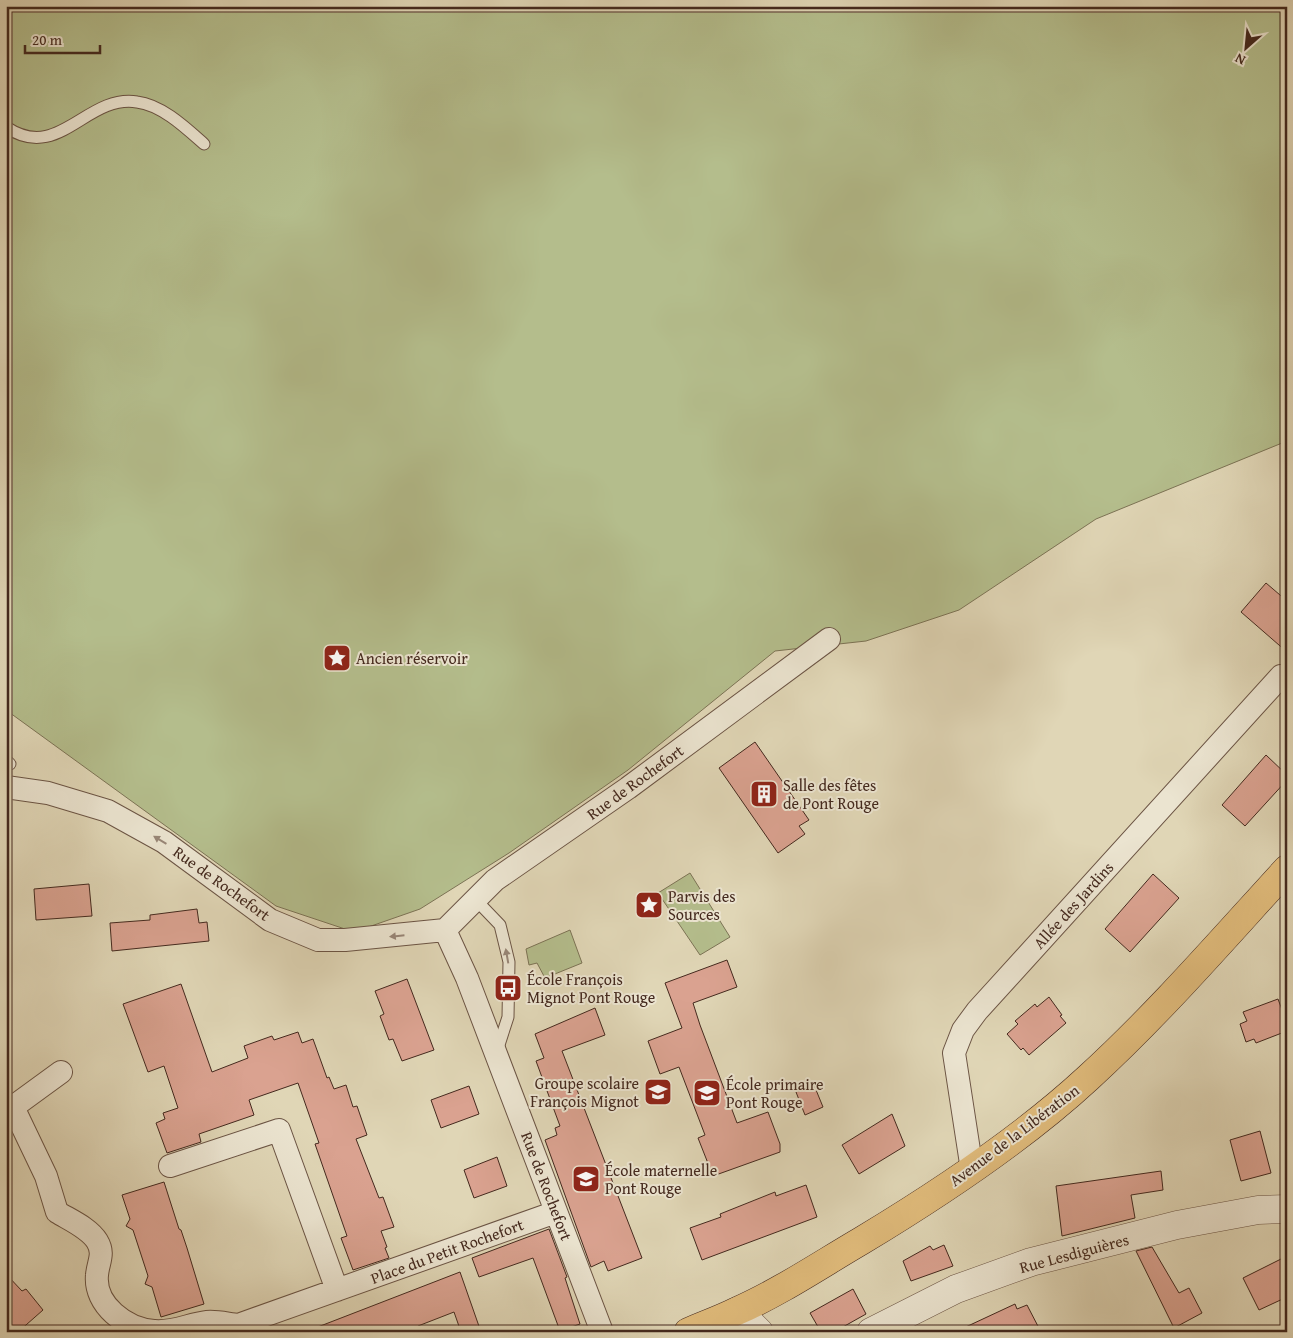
<svg xmlns="http://www.w3.org/2000/svg" width="1293" height="1338" viewBox="0 0 1293 1338" font-family="'Gentium Book Plus',serif">
	<rect width="100%" height="100%" fill="#e0d6b6"/>
	<filter id="stains"><feTurbulence type="fractalNoise" baseFrequency=".004" numOctaves="4"/><feColorMatrix values="0 0 0 0 .2 0 0 0 0 .09 0 0 0 0 .02 0 0 0 .5 -.17"/></filter>
	<radialGradient id="worn" r=".72"><stop offset=".6" stop-color="#630" stop-opacity="0"/><stop offset="1" stop-color="#630" stop-opacity=".3"/></radialGradient>
	<path fill="#b4bd8c" stroke="#7c7355" d="M 6,6 L 1287,6 L 1287,441 L 1096,519 L 959,610 L 866,641 L 775,651 L 628,770 L 509,853 L 420,909 L 354,932 L 276,906 L 6,710 Z
		M 690,873 L 730,937 L 700,955 L 658,893 Z
		M 570,930 L 582,963 L 545,978 L 537,963 L 529,965 L 526,949 Z"/>
	<path fill="#daa290" stroke="#44291e" d="M 1266,583 L 1287,601 L 1287,652 L 1241,612 Z
		M 755,742 L 809,820 L 799,826 L 805,834 L 778,853 L 719,768 Z
		M 1266,755 L 1287,775 L 1287,780 L 1245,826 L 1222,805 Z
		M 1153,874 L 1179,898 L 1130,952 L 1105,929 Z
		M 89,884 L 92,916 L 36,920 L 34,889 Z
		M 197,909 L 199,923 L 207,922 L 209,941 L 112,951 L 110,923 L 150,920 L 150,915 Z
		M 727,960 L 737,987 L 693,1003 L 700,1025 L 737,1123 L 768,1112 L 780,1144 L 780,1152 L 713,1176 L 698,1138 L 705,1135 L 679,1067 L 660,1074 L 648,1041 L 682,1028 L 665,983 Z
		M 407,979 L 434,1050 L 402,1061 L 393,1039 L 389,1040 L 380,1016 L 384,1014 L 375,991 Z
		M 181,984 L 212,1072 L 248,1058 L 244,1046 L 272,1036 L 274,1040 L 298,1032 L 302,1043 L 313,1039 L 327,1078 L 329,1077 L 334,1089 L 346,1085 L 353,1107 L 357,1106 L 367,1135 L 356,1139 L 379,1198 L 383,1197 L 394,1227 L 381,1231 L 387,1247 L 385,1248 L 389,1258 L 353,1270 L 341,1238 L 347,1236 L 315,1144 L 319,1143 L 298,1083 L 249,1100 L 254,1115 L 199,1134 L 201,1142 L 167,1153 L 156,1123 L 165,1119 L 163,1113 L 178,1108 L 164,1066 L 148,1072 L 123,1004 Z
		M 1049,997 L 1062,1015 L 1060,1016 L 1066,1023 L 1029,1055 L 1023,1048 L 1021,1050 L 1007,1034 L 1018,1024 L 1015,1021 L 1035,1004 L 1037,1007 Z
		M 1278,999 L 1287,1023 L 1287,1031 L 1256,1043 L 1254,1039 L 1246,1042 L 1240,1024 L 1247,1021 L 1243,1012 Z
		M 595,1008 L 605,1035 L 562,1051 L 642,1258 L 608,1271 L 604,1261 L 591,1267 L 545,1140 L 557,1135 L 555,1128 L 560,1126 L 536,1061 L 544,1058 L 535,1034 Z
		M 814,1085 L 823,1107 L 805,1115 L 796,1092 Z
		M 469,1086 L 479,1114 L 441,1128 L 431,1100 Z
		M 892,1114 L 905,1146 L 859,1174 L 842,1145 Z
		M 1260,1131 L 1271,1173 L 1241,1181 L 1230,1140 Z
		M 497,1157 L 507,1186 L 474,1198 L 464,1170 Z
		M 1161,1171 L 1163,1190 L 1131,1195 L 1135,1218 L 1062,1236 L 1056,1186 Z
		M 164,1182 L 179,1229 L 181,1230 L 187,1248 L 204,1304 L 161,1317 L 152,1287 L 145,1284 L 148,1276 L 133,1230 L 126,1226 L 130,1219 L 122,1195 Z
		M 806,1185 L 817,1217 L 702,1260 L 690,1228 L 721,1217 L 720,1214 L 775,1192 L 776,1196 Z
		M 549,1229 L 567,1277 L 565,1278 L 580,1324 L 560,1331 L 533,1258 L 479,1277 L 472,1258 Z
		M 944,1245 L 953,1266 L 911,1281 L 903,1261 L 930,1246 L 933,1250 Z
		M 1152,1247 L 1179,1293 L 1189,1288 L 1202,1313 L 1174,1328 L 1136,1251 Z
		M 1287,1256 L 1287,1297 L 1259,1310 L 1243,1278 Z
		M 460,1272 L 481,1332 L 461,1332 L 454,1312 L 418,1326 L 420,1332 L 310,1332 L 310,1330 Z
		M 6,1274 L 22,1291 L 26,1289 L 43,1310 L 18,1332 L 6,1332 Z
		M 853,1289 L 866,1314 L 834,1332 L 821,1332 L 810,1313 Z
		M 1015,1304 L 1017,1309 L 1027,1305 L 1041,1332 L 955,1332 Z"/>
	<g fill="none" stroke-linecap="round" stroke-linejoin="round">
		<defs>
			<path id="service" d="M 6,127 C 59,163 86,94 137,102 C 162,105 186,128 204,144
				M 6,760 L 10,764
				M 476,900 L 500,925 L 509,962 L 508,1017 L 497,1051"/>
			<path id="minor" d="M 6,787 L 48,793 L 108,811 L 164,842 L 270,920 L 318,940 L 345,940 L 445,930 L 495,880 L 628,788 L 829,639
				M 445,930 L 467,978 L 602,1332
				M 61,1072 L 13,1107 L 46,1176 L 57,1212 C 70,1220 89,1228 97,1241 C 105,1254 98,1262 97,1275 C 94,1305 126,1329 154,1331 C 173,1333 189,1324 207,1322 C 217,1321 228,1324 238,1325 L 556,1212
				M 170,1166 L 279,1130 L 337,1290
				M 972,1170 L 954,1053 L 963,1030 L 977,1011 L 1281,676"/>
			<path id="tertiary" d="M 738,1311 L 759,1332
				M 871,1332 L 956,1289 L 1031,1262 L 1177,1225 L 1258,1210 L 1287,1209"/>
			<path id="primary" d="M 688,1332 C 704,1325 721,1319 737,1311 C 780,1292 820,1265 861,1241 C 939,1194 1021,1140 1088,1078 C 1159,1013 1222,940 1287,869"/>
		</defs>
		<use href="#service" stroke="#6b5444" stroke-width="13"/>
		<use href="#minor" stroke="#6b5444" stroke-width="24"/>
		<use href="#tertiary" stroke="#6b5444" stroke-width="29"/>
		<use href="#primary" stroke="#44291e" stroke-width="29"/>
		<use href="#service" stroke="#ebe4d0" stroke-width="11"/>
		<use href="#minor" stroke="#ebe4d0" stroke-width="22"/>
		<use href="#tertiary" stroke="#ebe4d0" stroke-width="28"/>
		<use href="#primary" stroke="#e0bb7b" stroke-width="28"/>
	</g>
	<defs><path id="oneway-solid" d="M-6-.8H1V-3.2L6.5 0L1 3.2V.8H-6Z" transform="scale(1.25)"/></defs>
	<g fill="#988677">
		<use href="#oneway-solid" transform="translate(160 840) rotate(-149)"/>
		<use href="#oneway-solid" transform="translate(397 936) rotate(174)"/>
		<use href="#oneway-solid" transform="translate(507 956) rotate(-100)"/>
	</g>
	<defs>
		<symbol id="sight-square" viewBox="-11 -11 22 22"><rect x="-9" y="-9" width="18" height="18" rx="4" fill="#8f2418" stroke="#ebe4d0"/><path d="M0-6L1.8-2.2L6-1.7L2.9 1.2L3.7 5.4L0 3.3L-3.7 5.4L-2.9 1.2L-6-1.7L-1.8-2.2Z" fill="#fff"/></symbol>
		<symbol id="building-square" viewBox="-11 -11 22 22"><rect x="-9" y="-9" width="18" height="18" rx="4" fill="#8f2418" stroke="#ebe4d0"/><path d="M-4-6H4V6H1V3H-1V6H-4ZM-2.5-4.3h1.7v1.8h-1.7ZM.8-4.3h1.7v1.8H.8ZM-2.5-1h1.7V.8h-1.7ZM.8-1h1.7V.8H.8Z" fill="#fff"/></symbol>
		<symbol id="bus-square" viewBox="-11 -11 22 22"><rect x="-9" y="-9" width="18" height="18" rx="4" fill="#8f2418" stroke="#ebe4d0"/><path d="M-5-6H5V4H4V6H2V4H-2V6H-4V4H-5ZM-3.5-4V0h7V-4ZM-3.5 1.2v1.5H-2V1.2ZM2 1.2v1.5H3.5V1.2Z" fill="#fff"/></symbol>
		<symbol id="school-square" viewBox="-11 -11 22 22"><rect x="-9" y="-9" width="18" height="18" rx="4" fill="#8f2418" stroke="#ebe4d0"/><path d="M0-5L7-2L0 1L-7-2ZM-4 1L0 2.5L4 1V4Q0 6-4 4Z" fill="#fff"/></symbol>
	</defs>
	<g fill-rule="evenodd">
		<use href="#sight-square" x="321" y="642" width="32" height="32"/>
		<use href="#building-square" x="748" y="778" width="32" height="32"/>
		<use href="#sight-square" x="633" y="889" width="32" height="32"/>
		<use href="#bus-square" x="492" y="972" width="32" height="32"/>
		<use href="#school-square" x="642" y="1076" width="32" height="32"/>
		<use href="#school-square" x="691" y="1077" width="32" height="32"/>
		<use href="#school-square" x="570" y="1163" width="32" height="32"/>
	</g>
	<g text-anchor="middle" stroke-width="4" stroke-linejoin="round" paint-order="stroke">
		<g font-size="16" fill="#44291e" stroke="#ebe4d0" text-anchor="start">
			<text x="356" y="664">Ancien réservoir</text>
			<text x="783" y="791">Salle des fêtes<tspan x="783" dy="18">de Pont Rouge</tspan></text>
			<text x="668" y="902">Parvis des<tspan x="668" dy="18">Sources</tspan></text>
			<text x="527" y="985">École François<tspan x="527" dy="18">Mignot Pont Rouge</tspan></text>
			<text x="639" y="1089" text-anchor="end">Groupe scolaire<tspan x="639" dy="18">François Mignot</tspan></text>
			<text x="726" y="1090">École primaire<tspan x="726" dy="18">Pont Rouge</tspan></text>
			<text x="605" y="1176">École maternelle<tspan x="605" dy="18">Pont Rouge</tspan></text>
		</g>
		<g font-size="16" fill="#44291e" stroke="#ebe4d0">
			<text transform="translate(635 782) rotate(-36)" y="6">Rue de Rochefort</text>
			<text transform="translate(222 883) rotate(36)" y="6">Rue de Rochefort</text>
			<text transform="translate(1073 905) rotate(-48)" y="6">Allée des Jardins</text>
			<text transform="translate(1014 1135) rotate(-37)" y="6">Avenue de la Libération</text>
			<text transform="translate(547 1186) rotate(69)" y="6">Rue de Rochefort</text>
			<text transform="translate(447 1251) rotate(-20)" y="6">Place du Petit Rochefort</text>
			<text transform="translate(1074 1253) rotate(-15)" y="6">Rue Lesdiguières</text>
		</g>
	</g>
	<rect width="1293" height="1338" fill="none" stroke="#e0d6b6" stroke-width="25"/>
	<rect x="8" y="8" width="1278" height="1323" fill="none" stroke="#44291e" stroke-width="2.5"/>
	<rect x="12" y="12" width="1268" height="1313" fill="none" stroke="#44291e"/>
	<g transform="translate(1246 48) rotate(207)" stroke="#ebe4d0" stroke-width="4" paint-order="stroke">
	<path d="M0-4L9 19L0 12L-9 19Z" fill="#44291e"/>
	<text y="-8" font-size="14" font-weight="bold" text-anchor="middle" fill="#44291e">N</text>
	</g>
	<path d="M25 45v8h75v-8" fill="none" stroke="#44291e" stroke-width="2.5"/>
	<text x="32" y="45" font-size="15" fill="#44291e" stroke="#ebe4d0" stroke-width="4" paint-order="stroke">20 m</text>
	<rect width="100%" height="100%" filter="url(#stains)"/>
	<rect width="100%" height="100%" fill="url(#worn)"/>
</svg>
